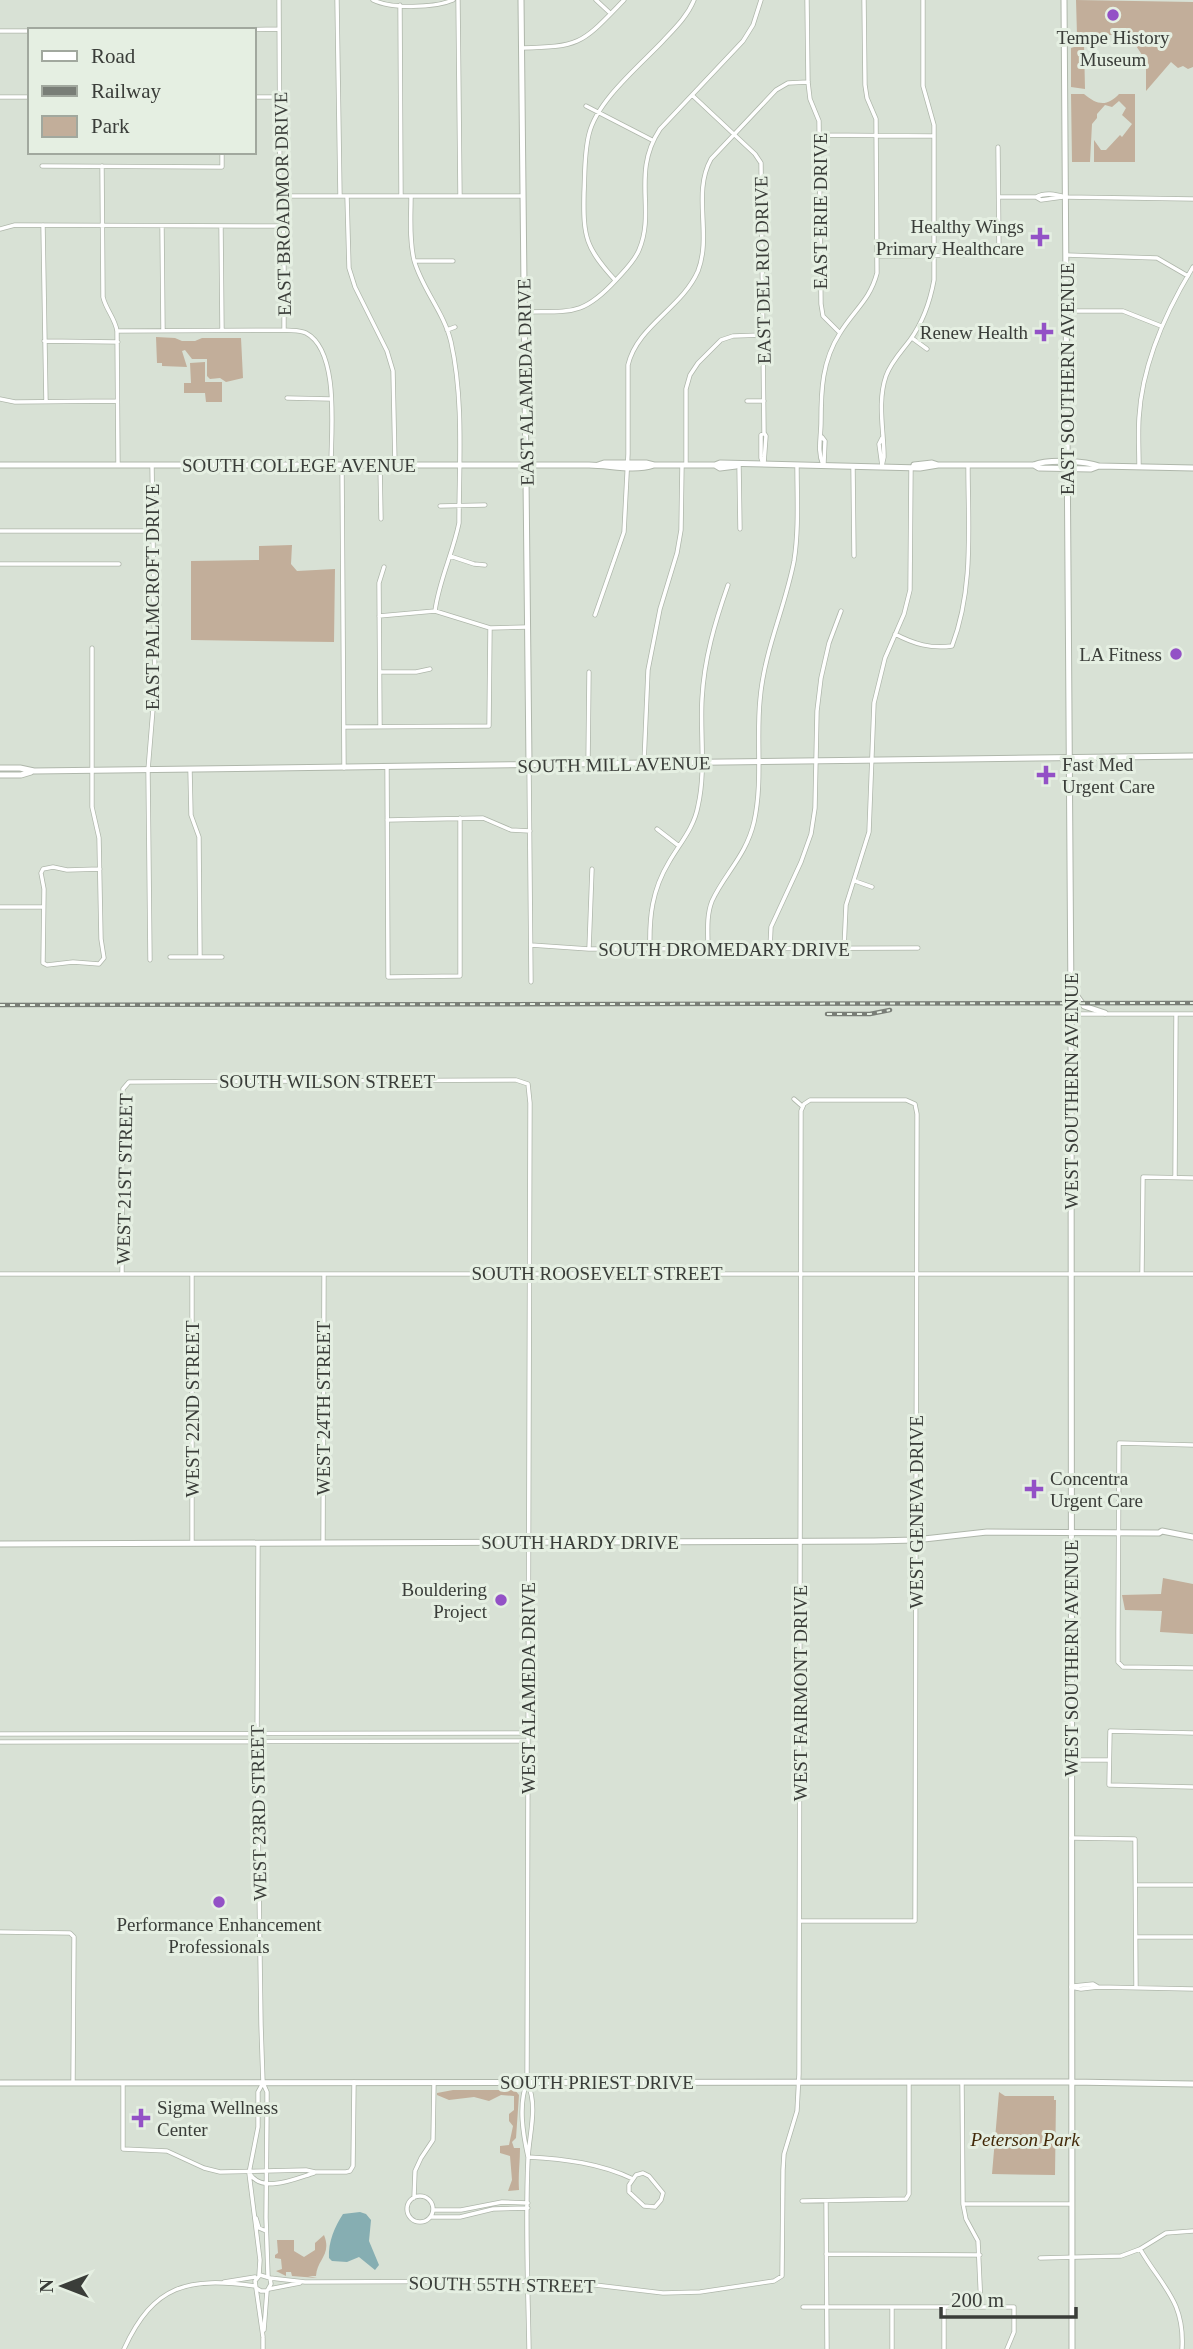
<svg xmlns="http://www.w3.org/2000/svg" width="1193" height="2349" viewBox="0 0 1193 2349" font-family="Georgia,serif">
	<rect width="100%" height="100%" fill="#d8e1d5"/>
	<path fill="#c2ae9a" d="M 1076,0 L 1193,2 L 1193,67 L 1188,69 L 1183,66 L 1178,68 L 1171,62 L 1146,91 L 1146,61 L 1129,35 L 1077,35 Z
		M 1084,44 L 1085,89 L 1071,87 L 1071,48 Z
		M 1071,94 L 1084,94 C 1097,105 1107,107 1119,94 L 1135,94 L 1135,162 L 1094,162 L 1094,140 L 1101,150 L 1106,150 L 1120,135 L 1122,137 L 1132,124 L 1122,115 L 1126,108 L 1119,101 L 1112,107 L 1105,105 L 1097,114 L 1097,118 L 1092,124 L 1090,162 L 1072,162 Z
		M 156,337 L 175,338 L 182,341 L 195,341 L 202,338 L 241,338 L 243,378 L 226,382 L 220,378 L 210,379 L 207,376 L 207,359 L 192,359 L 185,350 L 182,351 L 187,367 L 162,366 L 162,363 L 157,363 Z
		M 205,362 L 205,382 L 222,382 L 222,402 L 206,402 L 205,393 L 184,393 L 184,383 L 191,383 L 190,363 Z
		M 292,545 L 291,564 L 297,571 L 335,569 L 334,642 L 191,640 L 191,561 L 259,560 L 259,546 Z
		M 1163,1578 L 1193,1584 L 1193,1634 L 1160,1632 L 1162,1611 L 1125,1610 L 1122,1595 L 1161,1594 Z
		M 453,2090 L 515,2090 L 519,2095 L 516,2138 L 512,2142 L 514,2148 L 520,2148 C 520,2163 518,2175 519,2190 L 508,2191 L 512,2180 L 510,2156 L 500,2153 L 500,2146 L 509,2145 L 513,2126 L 509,2121 L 509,2114 L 514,2110 L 514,2096 L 501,2095 L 489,2101 L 474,2097 L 449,2100 L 437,2095 L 437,2093 Z
		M 999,2092 L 1005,2096 L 1054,2096 L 1054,2100 L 1056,2100 L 1055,2175 L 992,2174 Z
		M 324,2235 C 332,2255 317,2259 316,2276 L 308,2276 L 317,2278 L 292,2276 L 291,2272 L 286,2272 L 286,2276 L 276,2271 L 282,2269 L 281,2259 L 275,2258 L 275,2255 L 278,2253 L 277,2240 L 294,2240 L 294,2251 L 304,2257 L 315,2250 L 315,2243 Z"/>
	<path fill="#86aeb2" d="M 360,2212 L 366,2214 L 371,2220 L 369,2241 L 379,2265 L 375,2270 L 359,2257 L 347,2262 L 332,2261 L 329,2258 C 328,2242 335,2226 343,2214 Z"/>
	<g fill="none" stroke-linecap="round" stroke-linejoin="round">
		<defs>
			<path id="street" d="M 279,0 L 280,196 L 284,238 L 284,330
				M 337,0 L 340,196
				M 373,0 C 391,9 435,8 453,0
				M 458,0 L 460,196
				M 596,0 L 610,13
				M 807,0 L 808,82 L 810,99 L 819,121 L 821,304 L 823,316 L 840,333
				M 400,5 L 401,196
				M 238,30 L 279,29
				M 0,31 L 30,31
				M 521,48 C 582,47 582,43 624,0
				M 692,95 L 755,154 L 761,163 L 764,433 L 766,436 L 764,463
				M 0,97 L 30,97
				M 254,97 L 280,97
				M 586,106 L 652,140
				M 819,135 L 934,136
				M 42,166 L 222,167 L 222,152
				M 102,166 L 103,297 C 106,310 115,318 117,331 L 118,465
				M 280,196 L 523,196
				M 347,196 L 349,268 L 355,287 L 387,351 L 393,371 L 395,465
				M 411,196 C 411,217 409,239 414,260 C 422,289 444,312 451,342 C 464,400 459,464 459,523 C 453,553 439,580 435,611
				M 999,197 L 1036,197 L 1041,200 L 1063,197
				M 1036,197 C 1045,192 1055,194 1065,197 L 1193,199
				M 43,225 L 46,402
				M 162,226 L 163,330
				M 221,226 L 222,330
				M 0,229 L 15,225 L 282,226
				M 1066,255 L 1157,258 L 1188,276
				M 877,256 L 999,255 L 998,147
				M 415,261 L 453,261
				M 615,280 C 586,248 583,238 584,193 C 585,174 584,154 589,134 C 597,101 638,67 662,42 C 674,29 687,17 694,0
				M 1066,311 L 1123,311 L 1161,326
				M 524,312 C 570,311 582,317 616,280 C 624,271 634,262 639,250 C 656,210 631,173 660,129 L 743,41 L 753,25 L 761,0
				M 447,330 L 455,327
				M 117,331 L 284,330 C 291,331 300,330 306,333 C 340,351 331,432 331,465
				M 912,338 L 927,349
				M 44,341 L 118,342
				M 287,398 L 331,399
				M 0,399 L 15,402 L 117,401
				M 747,401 L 764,401
				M 822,437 L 825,441 L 824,463
				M 763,464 L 761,458 L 761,435 L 764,433
				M 342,465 L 344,768
				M 380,465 L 381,519
				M 686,465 L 686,389 L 690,375 L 698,363 L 721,340 L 733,336 L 763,335
				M 739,465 L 740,529
				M 823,465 C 817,451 821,437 821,422 C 821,390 822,361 840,333 C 854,310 870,300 877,273 L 876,119 L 867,98 L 865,85 L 864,0
				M 882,466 L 884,457 C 884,431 877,402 886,376 C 891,362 901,352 910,340 C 923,322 930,302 934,280 L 934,125 L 923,86 L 923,0
				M 882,466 L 879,444 L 882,438
				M 853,467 L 854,556
				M 1139,467 C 1139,451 1138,434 1139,418 C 1142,364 1165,313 1193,267
				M 440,506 L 485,505
				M 0,531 L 152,531
				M 450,556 L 474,564 L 485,565
				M 0,564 L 119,564
				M 595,615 L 624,532 L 628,454 L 628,365 C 637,326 682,308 698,271 C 712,235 692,193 711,159 L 776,90 L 788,83 L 808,82
				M 379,616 L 435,611 L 490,628 L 528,627
				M 895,634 C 914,644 931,649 952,646 C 974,588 968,527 968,466
				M 92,648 L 92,807 L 99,838 L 101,939 L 104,958 L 99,964 L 73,962 L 47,965 L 43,963 L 44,889 L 41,873 L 43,869 L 53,867 L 67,870 L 100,869
				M 380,672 L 416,672 L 430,669
				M 345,727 L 489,726 L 490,628
				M 380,727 L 379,583 L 384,567
				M 644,763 L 648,670 L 660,609 L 677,553 L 681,530 L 682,465
				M 588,764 L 589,672
				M 529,765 L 531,982
				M 387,767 L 388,977 L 460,976 L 460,818
				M 190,770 L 191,815 L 199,837 L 200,957
				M 387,820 L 483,818 L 511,830 L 530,831
				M 657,829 L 679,846
				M 855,881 L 872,887
				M 0,907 L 43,907
				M 531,945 L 589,949 L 918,948
				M 770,948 L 771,927 L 801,862 L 811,834 L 815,808 L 817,711 L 821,678 L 829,643 L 841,611
				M 589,949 L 592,869
				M 650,949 C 649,917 652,890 669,862 C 680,843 694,828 698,806 C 706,771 700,734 702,699 C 704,659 715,622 728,585
				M 708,949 C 708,933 706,916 712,901 C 725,873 746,856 754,822 C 763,782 756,740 760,700 C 764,651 785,608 794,561 C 799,530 797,497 797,465
				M 844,949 L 846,905 L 869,832 L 874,703 L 885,658 L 904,614 L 910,590 L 911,468
				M 170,957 L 222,957
				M 150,960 L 148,770 L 155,684 L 152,465
				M 1071,1014 L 1193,1014
				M 794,1099 L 802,1106
				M 1175,1178 L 1176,1014
				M 1142,1273 L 1143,1177 L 1193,1178
				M 0,1274 L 1193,1274
				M 122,1274 L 123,1089 L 129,1082 L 516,1080 L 528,1084 L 530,1103 L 527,2082 C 518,2105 523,2134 528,2157
				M 192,1274 L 192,1543
				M 1193,1445 L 1119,1443 L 1118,1633 L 1118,1662 L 1123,1667 L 1193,1668
				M 323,1543 L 324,1274
				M 258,1544 L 257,1748 L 261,2025 L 263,2083 L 267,2092 L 267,2108 L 266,2218 L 268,2276
				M 1193,1733 L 1110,1731 L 1109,1785 L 1193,1787
				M 0,1734 L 528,1733
				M 0,1742 L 528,1741
				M 1071,1760 L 1109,1760
				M 1071,1838 L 1135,1839 L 1136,1988
				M 1136,1885 L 1193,1885
				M 0,1932 L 70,1933 L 74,1937 L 73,2083
				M 1136,1937 L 1193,1937
				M 1073,1986 L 1093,1984 L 1098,1987
				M 1071,1987 L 1081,1989 L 1098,1987 L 1193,1989
				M 962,2082 L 963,2204 L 966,2219 L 978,2241 L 981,2307
				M 123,2083 L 123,2149 L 167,2151 L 204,2168 L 220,2172 L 306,2170 L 315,2172 L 346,2172 L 350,2171 L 353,2166 L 354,2082
				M 528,2084 C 538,2107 529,2135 528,2159 C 525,2222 528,2286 529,2349
				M 528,2157 C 564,2159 600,2163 633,2179
				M 643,2173 L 649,2176 L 663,2193 L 661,2200 L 655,2207 L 644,2206 L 629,2192 L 629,2185 L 636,2175 Z
				M 250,2174 C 263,2194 297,2178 314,2173
				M407 2209a13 13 0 1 1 26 0a13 13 0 1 1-26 0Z
				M 414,2198 L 415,2171 L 421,2158 L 433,2140 L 434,2082
				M 802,2201 L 906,2199 L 909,2194 L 909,2083
				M 826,2201 L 827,2349
				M 963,2204 L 1072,2204
				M 433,2210 L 461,2210 L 502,2202 L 528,2203
				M 431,2217 L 460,2217 L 493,2209 L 528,2208
				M 256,2218 L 259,2228 L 266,2231
				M 1140,2249 C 1162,2287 1185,2301 1182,2349
				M 826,2254 L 980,2255
				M 1040,2258 L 1121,2256 L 1140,2249 L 1166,2233 L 1193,2231
				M 259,2275 L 260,2260 L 249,2173 L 258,2127 L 258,2092 L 263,2083
				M 270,2278 L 305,2282 L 561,2281 L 663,2293 L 700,2292 L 774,2281 L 782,2276 L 783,2170 L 784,2154 L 797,2111 L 799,2074 L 801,1111 L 804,1104 L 810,1100 L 906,1100 L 915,1104 L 917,1114 L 915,1921 L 800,1921
				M 224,2282 L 255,2277
				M 256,2288 L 261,2291 L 267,2291 L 271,2284 L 270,2278 L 260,2275 L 255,2281 L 263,2337
				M 269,2289 L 300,2283
				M 803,2307 L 1014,2307 L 1014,2332 L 1007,2349
				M 264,2330 L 267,2291
				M 263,2338 L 263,2349
				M 124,2349 C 154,2284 188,2277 255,2286
				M 892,2349 L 892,2307
				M 944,2349 L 944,2307"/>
			<path id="secondary" d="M 521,0 L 529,765
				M 1064,0 L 1071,1003 L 1072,2349
				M 0,465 L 589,465 C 610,465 633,472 654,465
				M 598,465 L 604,463 L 646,463 L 654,465 L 715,465 L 720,468 L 736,466
				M 715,465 L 720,463 L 920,468 L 938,465
				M 914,465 L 932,463 L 938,465 L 1034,465 C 1047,459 1086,461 1099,466
				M 1034,465 L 1039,468 L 1091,469 L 1099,466 L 1193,468
				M 0,768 L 20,768 L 34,771 L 1193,756
				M 0,775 L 21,775 L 31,772
				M 1071,988 L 1084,1006 L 1105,1013
				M 0,1544 L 874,1541 L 915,1540 L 987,1532 L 1159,1533 L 1162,1531 L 1193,1537
				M 0,2083 L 1071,2082 L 1193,2084"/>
		</defs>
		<use href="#street" stroke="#afb7ab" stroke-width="5"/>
		<use href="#secondary" stroke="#afb7ab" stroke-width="7"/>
		<use href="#street" stroke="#fff" stroke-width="3.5"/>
		<use href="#secondary" stroke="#fff" stroke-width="5"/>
		<defs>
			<path id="rail" d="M 0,1005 L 1193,1003
				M 827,1014 L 870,1014 L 890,1010"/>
		</defs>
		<use href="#rail" stroke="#797e77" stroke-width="4.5"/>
		<use href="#rail" stroke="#e5efe2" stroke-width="2" stroke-dasharray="5" stroke-linecap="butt"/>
	</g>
	<g fill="#9351c6" stroke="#e5efe2" stroke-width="2.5">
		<circle cx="1113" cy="15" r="7"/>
		<path d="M1036.5 226.5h7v7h7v7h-7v7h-7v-7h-7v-7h7z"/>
		<path d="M1040.5 321.5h7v7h7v7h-7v7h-7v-7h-7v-7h7z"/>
		<circle cx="1176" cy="654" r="7"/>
		<path d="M1042.5 764.5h7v7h7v7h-7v7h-7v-7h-7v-7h7z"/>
		<path d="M1030.5 1478.5h7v7h7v7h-7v7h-7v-7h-7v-7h7z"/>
		<circle cx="501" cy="1600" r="7"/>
		<circle cx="219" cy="1902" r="7"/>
		<path d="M137.5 2107.5h7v7h7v7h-7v7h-7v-7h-7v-7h7z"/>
	</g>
	<g text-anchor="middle" stroke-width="6" stroke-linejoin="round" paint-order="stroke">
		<g font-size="19" fill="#3a3d39" stroke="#e5efe2" text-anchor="end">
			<text x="1113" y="44" text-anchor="middle">Tempe History<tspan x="1113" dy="22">Museum</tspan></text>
			<text x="1024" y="233">Healthy Wings<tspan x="1024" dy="22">Primary Healthcare</tspan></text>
			<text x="1028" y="339">Renew Health</text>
			<text x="1162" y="661">LA Fitness</text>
			<text x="1062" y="771" text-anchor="start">Fast Med<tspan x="1062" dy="22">Urgent Care</tspan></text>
			<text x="1050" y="1485" text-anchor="start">Concentra<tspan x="1050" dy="22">Urgent Care</tspan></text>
			<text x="487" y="1596">Bouldering<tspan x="487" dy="22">Project</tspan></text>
			<text x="219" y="1931" text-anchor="middle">Performance Enhancement<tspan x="219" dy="22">Professionals</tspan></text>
			<text x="157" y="2114" text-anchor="start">Sigma Wellness<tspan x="157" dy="22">Center</tspan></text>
		</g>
		<g font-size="19" fill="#3a3d39" stroke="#e5efe2">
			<text transform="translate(282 204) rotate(-91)" y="7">EAST BROADMOR DRIVE</text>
			<text transform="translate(820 211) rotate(-90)" y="7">EAST ERIE DRIVE</text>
			<text transform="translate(762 270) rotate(-91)" y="7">EAST DEL RIO DRIVE</text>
			<text transform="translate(1067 379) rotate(-90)" y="7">EAST SOUTHERN AVENUE</text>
			<text transform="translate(525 382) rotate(-91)" y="7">EAST ALAMEDA DRIVE</text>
			<text x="299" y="472">SOUTH COLLEGE AVENUE</text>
			<text transform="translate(152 597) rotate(-90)" y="7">EAST PALMCROFT DRIVE</text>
			<text transform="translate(614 764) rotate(-1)" y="7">SOUTH MILL AVENUE</text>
			<text x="724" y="956">SOUTH DROMEDARY DRIVE</text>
			<text x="327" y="1088">SOUTH WILSON STREET</text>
			<text transform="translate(1071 1091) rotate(-90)" y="7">WEST SOUTHERN AVENUE</text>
			<text transform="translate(124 1179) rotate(-89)" y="7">WEST 21ST STREET</text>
			<text x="597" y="1280">SOUTH ROOSEVELT STREET</text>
			<text transform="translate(323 1408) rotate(-90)" y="7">WEST 24TH STREET</text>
			<text transform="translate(192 1409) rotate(-90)" y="7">WEST 22ND STREET</text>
			<text transform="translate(916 1512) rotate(-90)" y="7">WEST GENEVA DRIVE</text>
			<text x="580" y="1549">SOUTH HARDY DRIVE</text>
			<text transform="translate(1071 1658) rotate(-90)" y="7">WEST SOUTHERN AVENUE</text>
			<text transform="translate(528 1688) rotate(-90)" y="7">WEST ALAMEDA DRIVE</text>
			<text transform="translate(800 1693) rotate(-90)" y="7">WEST FAIRMONT DRIVE</text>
			<text transform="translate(258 1813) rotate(-91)" y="7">WEST 23RD STREET</text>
			<text x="597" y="2089">SOUTH PRIEST DRIVE</text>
			<text transform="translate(502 2284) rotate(1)" y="7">SOUTH 55TH STREET</text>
		</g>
		<g font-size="19" font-style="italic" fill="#432a09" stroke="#e5efe2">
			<text x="1025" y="2146">Peterson Park</text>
		</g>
	</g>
	<rect x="28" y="28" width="228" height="126" fill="#e5efe2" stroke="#a1a89e" stroke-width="2"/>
	<rect x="42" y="51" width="35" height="10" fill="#ffffff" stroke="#a1a89e" stroke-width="2"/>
	<text x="91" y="63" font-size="21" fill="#3a3d39">Road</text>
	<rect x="42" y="86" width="35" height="10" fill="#797e77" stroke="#a1a89e" stroke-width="2"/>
	<text x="91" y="98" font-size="21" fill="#3a3d39">Railway</text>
	<rect x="42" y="116" width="35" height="21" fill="#c2ae9a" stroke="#a1a89e" stroke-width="2"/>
	<text x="91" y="133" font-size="21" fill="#3a3d39">Park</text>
	<g transform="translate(63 2286) rotate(270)" stroke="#e5efe2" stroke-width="5" paint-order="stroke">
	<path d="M0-5L12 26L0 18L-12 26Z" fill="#3a3d39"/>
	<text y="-10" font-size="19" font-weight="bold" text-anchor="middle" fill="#3a3d39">N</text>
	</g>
	<path d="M941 2307v10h135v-10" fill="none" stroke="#3a3d39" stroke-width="3.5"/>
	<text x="951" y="2307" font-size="21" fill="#3a3d39" stroke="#e5efe2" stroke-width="5" paint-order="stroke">200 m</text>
</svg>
